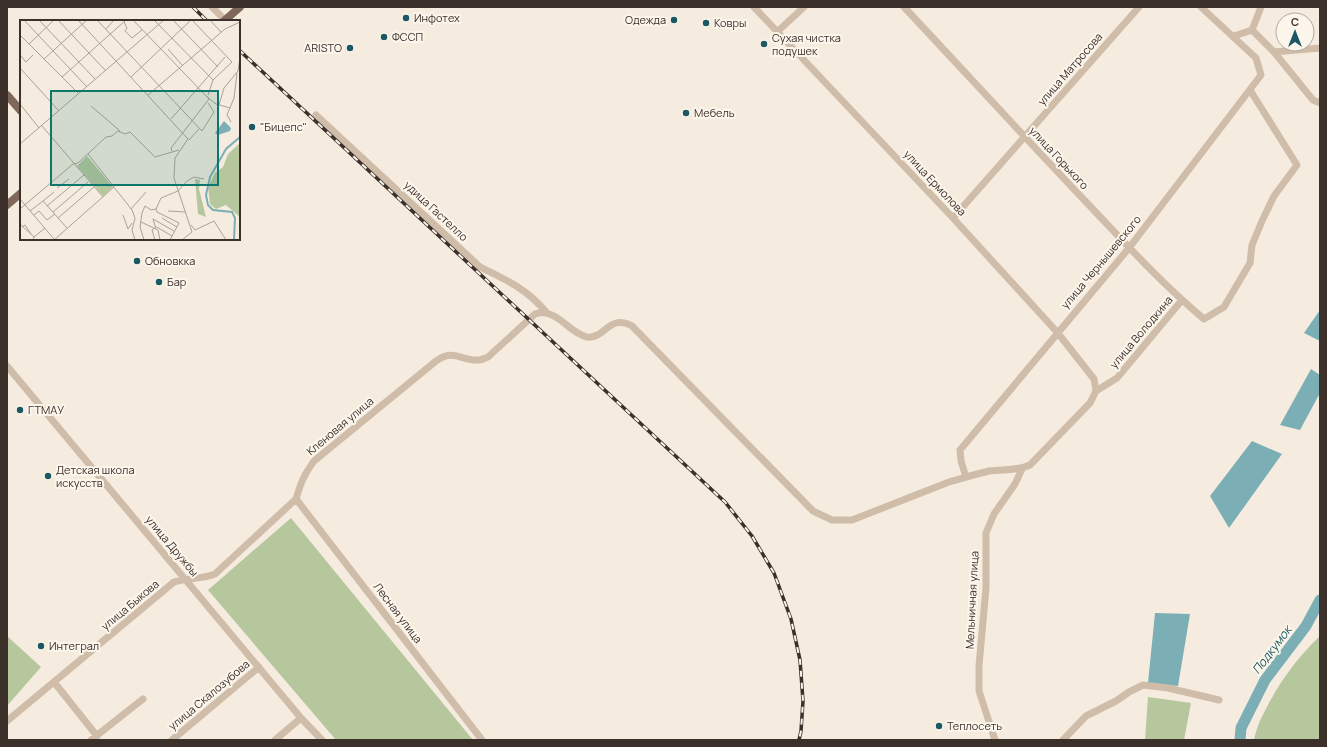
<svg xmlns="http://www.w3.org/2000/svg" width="1327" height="747" viewBox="0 0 1327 747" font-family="Manrope,sans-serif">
	<rect width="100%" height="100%" fill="#f5ecdf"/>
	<path fill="#b6c69d" d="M 291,518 L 473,740 L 336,740 L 208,590 Z
		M 7,636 L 41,667 L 7,706 Z
		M 1320,636 L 1320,740 L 1254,740 C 1257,725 1262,716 1269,703 C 1283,677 1299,656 1320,636 Z
		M 1148,697 L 1191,703 L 1184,740 L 1145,740 Z"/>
	<path fill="#7bafb5" d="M 1320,310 L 1320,341 L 1304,333 Z
		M 1311,369 L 1320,375 L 1320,393 L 1300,430 L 1280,425 Z
		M 1252,441 L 1282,454 L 1229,528 L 1210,496 Z
		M 1155,613 L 1190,614 L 1178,686 L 1148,683 Z"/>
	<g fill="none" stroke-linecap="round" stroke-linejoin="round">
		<path stroke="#7bafb5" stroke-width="11" d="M 1240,740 L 1241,728 L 1265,680 L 1306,626 L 1320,600"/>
		<path stroke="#cfbda9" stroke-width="7" d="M 212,7 L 225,20
			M 904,7 C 965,72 1026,139 1088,204 C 1125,243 1162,284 1204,319 L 1224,307 L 1250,263 L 1252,245 L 1262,221 L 1274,196 L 1297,165 L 1250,90
			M 1252,30 L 1261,7
			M 777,32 L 804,7
			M 1234,36 L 1252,30 L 1274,52 L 1313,100 L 1320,103
			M 1274,52 L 1320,48
			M 316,115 L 480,267 C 507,280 527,289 547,313
			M 953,218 L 1139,7
			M 7,366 L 301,718 L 322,740
			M 1096,391 L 1117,378 L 1182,300
			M 966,477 L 961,461 L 960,450 L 1129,248 L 1261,75 L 1256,58 L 1201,7
			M 296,499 L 482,740
			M 54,682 L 97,736
			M 7,721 L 174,582 C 188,578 202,579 215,574 L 296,499 C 301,482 304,475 314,461 L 436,361 C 454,348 460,361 479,360 C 482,360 485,358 488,357 L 535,314 C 557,307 568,333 587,337 C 602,339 609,319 624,323 C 627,323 630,325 632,326 L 813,511 L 832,520 L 852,520 L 949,482 C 963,478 976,474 989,471 C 1003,469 1017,471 1030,465 L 1090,403 L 1096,391 L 1094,379 L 1057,332 L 953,218 L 754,7
			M 91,740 L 143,699
			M 172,740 L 259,667
			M 275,740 L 301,718
			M 995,740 L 979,691 L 979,666 L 986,588 L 986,533 L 994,514 L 1015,484 L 1022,469
			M 1063,740 L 1086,716 L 1116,701 L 1129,692 L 1143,685 L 1168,688 L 1219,700"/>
		<path stroke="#7f685a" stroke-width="8" d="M 224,21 L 240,7
			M 7,95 L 21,111
			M 7,205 L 21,193"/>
		<defs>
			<path id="rail" d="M 193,7 L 207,21
				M 239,50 L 725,502 L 752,536 L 774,573 L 791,619 L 800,660 L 803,701 L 801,731 L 799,740"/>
		</defs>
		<use href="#rail" stroke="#3b302a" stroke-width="3.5"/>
		<use href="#rail" stroke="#fcf6ec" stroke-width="2" stroke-dasharray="6" stroke-linecap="butt"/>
	</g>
	<g fill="#1b5861" stroke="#fcf6ec" stroke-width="1.5">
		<circle cx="406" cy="18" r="4"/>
		<circle cx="674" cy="20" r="4"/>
		<circle cx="706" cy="23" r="4"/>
		<circle cx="384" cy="37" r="4"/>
		<circle cx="764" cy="44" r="4"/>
		<circle cx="350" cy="48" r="4"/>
		<circle cx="686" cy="113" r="4"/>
		<circle cx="252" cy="127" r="4"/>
		<circle cx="137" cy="261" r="4"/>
		<circle cx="159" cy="282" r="4"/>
		<circle cx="20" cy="410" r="4"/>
		<circle cx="48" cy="476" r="4"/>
		<circle cx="41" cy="646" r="4"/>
		<circle cx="939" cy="726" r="4"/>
	</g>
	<g text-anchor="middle" stroke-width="4" stroke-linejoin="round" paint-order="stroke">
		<g font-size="11" fill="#3b302a" stroke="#fcf6ec" text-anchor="start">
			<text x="414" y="22">Инфотех</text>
			<text x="666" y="24" text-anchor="end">Одежда</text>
			<text x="714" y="27">Ковры</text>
			<text x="392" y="41">ФССП</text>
			<text x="772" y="42">Сухая чистка<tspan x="772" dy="13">подушек</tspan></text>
			<text x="342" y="52" text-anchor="end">ARISTO</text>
			<text x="694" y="117">Мебель</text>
			<text x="260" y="131">"Бицепс"</text>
			<text x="145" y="265">Обновкка</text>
			<text x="167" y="286">Бар</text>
			<text x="28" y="414">ГТМАУ</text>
			<text x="56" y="474">Детская школа<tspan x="56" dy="13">искусств</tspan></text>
			<text x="49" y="650">Интеграл</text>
			<text x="947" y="730">Теплосеть</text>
		</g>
		<g font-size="11" fill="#3b302a" stroke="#fcf6ec">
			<text transform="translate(1070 69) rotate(-49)" y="4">улица Матросова</text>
			<text transform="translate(1059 158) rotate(47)" y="4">улица Горького</text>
			<text transform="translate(935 183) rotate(47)" y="4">улица Ермолова</text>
			<text transform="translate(436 211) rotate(43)" y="4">удица Гастелло</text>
			<text transform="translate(1101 262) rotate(-50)" y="4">улица Чернышевского</text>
			<text transform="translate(1141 332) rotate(-50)" y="4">улица Володкина</text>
			<text transform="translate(340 426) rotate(-40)" y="4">Кленовая улица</text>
			<text transform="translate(172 546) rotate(50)" y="4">улица Дружбы</text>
			<text transform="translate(972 600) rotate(-87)" y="4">Мельничная улица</text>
			<text transform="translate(130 605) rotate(-40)" y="4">улица Быкова</text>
			<text transform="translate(398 613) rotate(53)" y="4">Лесная улица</text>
			<text transform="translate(209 695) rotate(-40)" y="4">улица Скалозубова</text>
		</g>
		<g font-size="12" font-style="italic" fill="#1b5861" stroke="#fcf6ec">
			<text transform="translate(1272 650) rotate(-53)" y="4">Подкумок</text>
		</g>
	</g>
	<g transform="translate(20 20)">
		<rect width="220" height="220" fill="#f5ecdf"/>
		<path d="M 220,123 L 220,197 L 206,185 L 196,189 L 190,184 L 188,167 L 195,153 L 203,147 L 208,134 ZM 67,136 L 93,167 L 83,176 L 57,146 ZM 175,159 L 180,160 L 179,169 L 186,197 L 178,194 Z" fill="#b6c69d"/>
		<path d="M 204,101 L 211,108 L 210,111 L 198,115 L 195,113 Z" fill="#7bafb5"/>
		<path fill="none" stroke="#7bafb5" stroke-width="2" d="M 214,220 L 215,198 L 212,192 L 193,190 L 188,185 L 186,175 L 190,157 L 206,129 L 220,117"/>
		<path fill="none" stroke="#aba197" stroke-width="1" d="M 4,0 L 67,67M 19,0 L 75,59M 38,0 L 85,50M 58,0 L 168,119 L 155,138 L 154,158 L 172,212 L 162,220M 77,0 L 182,111 L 194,92 L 188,83M 113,0 L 189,79 L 151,128 L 152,131M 134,0 L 193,60M 153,0 L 198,47M 172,0 L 212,42 L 193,60M 190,0 L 201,12M 104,2 L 107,8 L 105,11 L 112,18 L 122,10M 86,9 L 94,0M 0,15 L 58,73M 9,24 L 34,0M 148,29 L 162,45M 1,36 L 6,42 L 13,35M 24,39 L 67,0M 0,48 L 39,91M 42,57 L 106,0M 111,57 L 171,0M 128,75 L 205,9 L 220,2M 188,75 L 193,60M 186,76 L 196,84 L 210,88M 0,84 L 19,108M 199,85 L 204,68 L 218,51 L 220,37M 71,86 L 100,111M 151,99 L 205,37M 211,102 L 207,95 L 214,78 L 217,53M 22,106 L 83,177M 169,120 L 179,109M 0,124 L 144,0M 68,134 L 112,190 L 115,198 L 112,210 L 115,220M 37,168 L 49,159M 34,172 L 23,181 L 47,208M 0,179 L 34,219M 27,186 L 64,155M 0,189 L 53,144 L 58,143 L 86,117 L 92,116 L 98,111 L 105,114 L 110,112 L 135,137 L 159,130M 111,189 L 126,172M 136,189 L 141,178 L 158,171 L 167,161 L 174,157 L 184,159M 136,189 L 137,192 L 159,203M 10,191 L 23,181M 148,191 L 166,192M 33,192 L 68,162M 14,195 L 19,191 L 27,200 L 35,194M 103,195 L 108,209 L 112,203M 38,198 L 74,167M 142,198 L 157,207M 133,199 L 135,206 L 152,216M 133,199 L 154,211M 121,202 L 138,210 L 140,220M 0,204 L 14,217 L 13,220M 171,205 L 175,210 L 194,201 L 206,220M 2,207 L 5,205 L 11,214M 14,217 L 25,208M 34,220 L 94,167M 124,220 L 120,207 L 122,193 L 125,186 L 131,190 L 136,189M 135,220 L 132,210 L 136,207M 150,220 L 159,203"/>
		<path fill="#0f766e" fill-opacity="0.15" stroke="#0f766e" stroke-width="2" d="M 31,71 L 198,71 L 198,165 L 31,165 Z"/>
		<rect width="220" height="220" fill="none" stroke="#3b302a" stroke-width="2"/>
	</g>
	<rect width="1327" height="747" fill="none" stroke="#3b302a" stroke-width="16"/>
	<g transform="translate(1295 32)"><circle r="19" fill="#fcf6ec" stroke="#afa79e"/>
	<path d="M0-3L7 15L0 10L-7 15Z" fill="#1b5861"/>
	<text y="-6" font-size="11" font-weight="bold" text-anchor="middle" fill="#3b302a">С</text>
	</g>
</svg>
